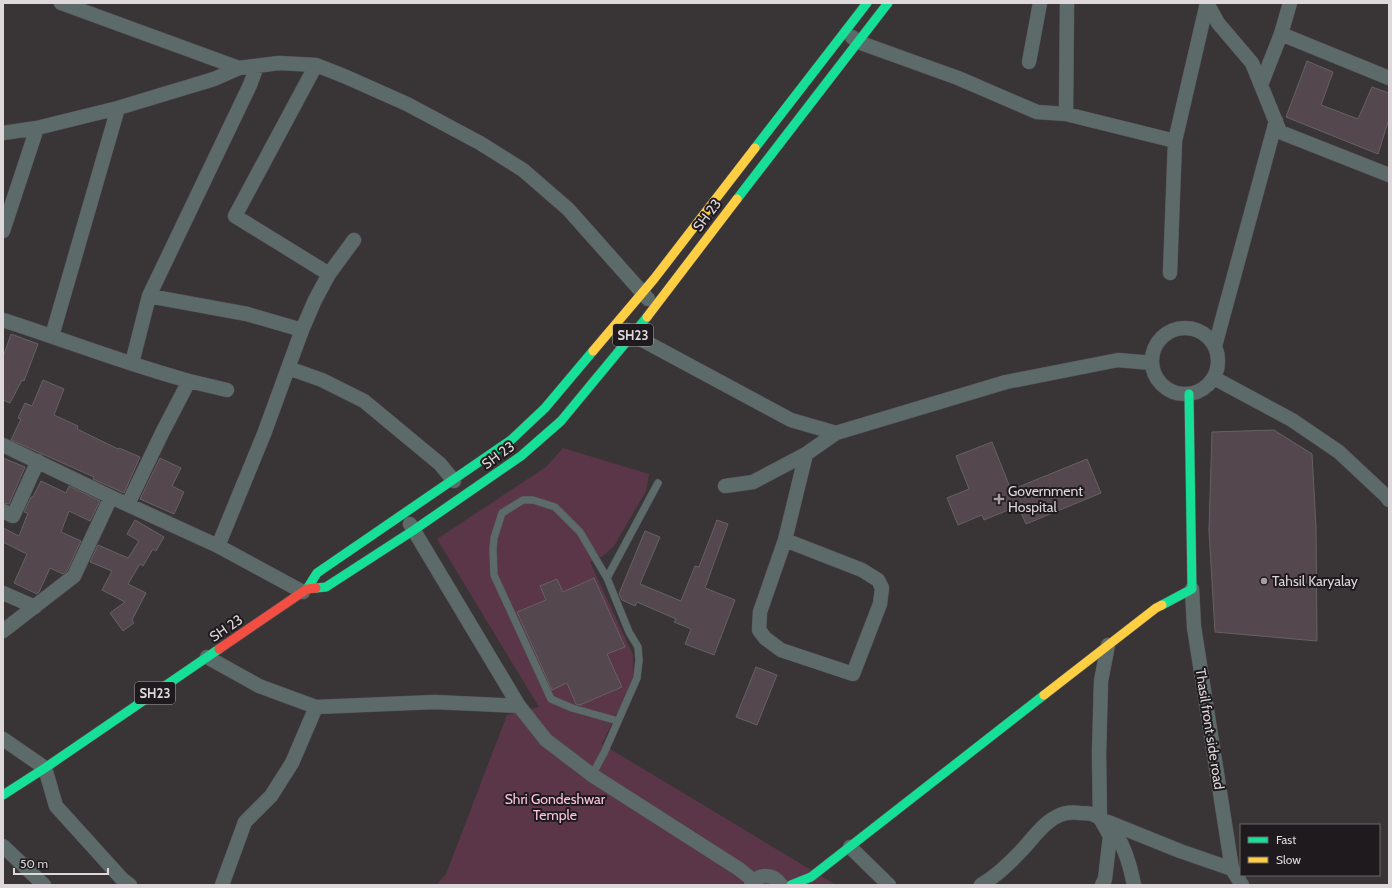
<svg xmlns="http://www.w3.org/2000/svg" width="1392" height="888" viewBox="0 0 1392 888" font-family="Cabin,sans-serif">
	<rect width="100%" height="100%" fill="#393436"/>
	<path fill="#5b3648" d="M 563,448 L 649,474 L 646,491 L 614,546 L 603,556 L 590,562 L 633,655 L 633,680 L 602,744 L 836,885 L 436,885 L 446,874 L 507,715 L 539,707 L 437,539 L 546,467 Z"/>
	<path fill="#54474d" stroke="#666163" d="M 1307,61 L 1333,72 L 1321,105 L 1358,119 L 1372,87 L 1389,93 L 1389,119 L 1378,154 L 1286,117 Z
		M 11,334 L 38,344 L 24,381 L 22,380 L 10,403 L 3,400 L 3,357 Z
		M 43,380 L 64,389 L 54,415 L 78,426 L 77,429 L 118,449 L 119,448 L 140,457 L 124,493 L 93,479 L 94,477 L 11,440 L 21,419 L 18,418 L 25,403 L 32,406 Z
		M 1274,430 L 1312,454 L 1316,526 L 1317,641 L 1215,632 L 1209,530 L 1212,432 Z
		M 992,442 L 1011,490 L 1087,459 L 1101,493 L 1026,524 L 1018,506 L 984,520 L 982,515 L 958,525 L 947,498 L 969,489 L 956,456 Z
		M 3,458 L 25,467 L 9,504 L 3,503 Z
		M 160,458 L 181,468 L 172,486 L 184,492 L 174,514 L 140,499 Z
		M 41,481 L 66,493 L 69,486 L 100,501 L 90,521 L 69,511 L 61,532 L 81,541 L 67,571 L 63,574 L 50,568 L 39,592 L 37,594 L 14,583 L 27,554 L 3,542 L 3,528 L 19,536 L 28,513 L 24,512 L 31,497 L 33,497 Z
		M 135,520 L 164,537 L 156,551 L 153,549 L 143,566 L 140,564 L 128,584 L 146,593 L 132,620 L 134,623 L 123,631 L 110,613 L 125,602 L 102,590 L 112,571 L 90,562 L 98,545 L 128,558 L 139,541 L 127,534 Z
		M 717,520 L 728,524 L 705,588 L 735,600 L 714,655 L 685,644 L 691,629 L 674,622 L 676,619 L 637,602 L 635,606 L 622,600 L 619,594 L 645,531 L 660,537 L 640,584 L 681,601 L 695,566 L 699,567 Z
		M 594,578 L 625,647 L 607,654 L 622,687 L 580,705 L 576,704 L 567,683 L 552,690 L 517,612 L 546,600 L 540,586 L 557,579 L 563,592 Z
		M 756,667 L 777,675 L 757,725 L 736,717 Z"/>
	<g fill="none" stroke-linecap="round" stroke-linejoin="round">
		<defs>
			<path id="lane" d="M 607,578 L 580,532 L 555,507 L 533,500 L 523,500 L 502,513 L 494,538 L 493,549 L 494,575 L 551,699 L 572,708 L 618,721
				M 592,775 L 604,753 L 637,678 L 639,660 L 638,647 L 629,632 L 607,578 L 658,483"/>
			<path id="street" d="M 61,3 L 239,68 L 279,63 L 316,65 L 344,76 L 407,104 L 480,143 L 523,170 L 568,209 L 648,299
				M 1207,3 L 1218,23 L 1252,63 L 1280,132 L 1389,175
				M 1281,34 L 1389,78
				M 852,37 L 858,42 L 958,78 L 1037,112 L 1066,114 L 1175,141
				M 1029,62 L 1040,3
				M 316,65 L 235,216 L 329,274
				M 1261,85 L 1281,34 L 1290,3
				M 1066,114 L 1067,3
				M 3,133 L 37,128 L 118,108 L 214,79 L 239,68
				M 3,231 L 37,128
				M 1170,273 L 1175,141 L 1207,3
				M 149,296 L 247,314 L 302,330
				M 3,320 C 65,340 126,364 189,381 L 162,433 L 128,504
				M1152 361a33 33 0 1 1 66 0a33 33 0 1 1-66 0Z
				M 627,330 L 633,335 L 791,420 L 836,433 L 1006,382 L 1118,360 L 1152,363
				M 52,336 L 118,108
				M 1215,346 L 1276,121
				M 132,363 L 149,296 L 250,85 L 257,66
				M 288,368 L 322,380 L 364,401 L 440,464 L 454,481
				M 1214,378 L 1292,420 L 1339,452 L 1386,496 L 1389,500
				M 189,381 L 227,390
				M 3,445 L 111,497 L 218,546 L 303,592
				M 725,486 L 753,482 L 806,454 L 836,433
				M 3,511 L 13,516 L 38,461
				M 410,524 L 519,706 L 546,740 L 592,775 L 739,869 L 754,881
				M 785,540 L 862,570 L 878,580 L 882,588 L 880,604 L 853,674 L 781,650 L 765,638 L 759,630 L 760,612 L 785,540 L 806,454
				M 218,546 L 264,434 L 302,330 L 315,300 L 329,274 L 354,240
				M 1192,589 L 1194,627 L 1232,869
				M 3,593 L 35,607
				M 3,631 L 74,576 L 111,497
				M 207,657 L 259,686 L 316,707 L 435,702 L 519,706
				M 3,739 L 45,768 L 56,806 L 122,879 L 130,885
				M 1108,822 L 1180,851 L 1232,869 L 1242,885
				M 3,846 L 44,885
				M 850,847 L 889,885
				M 222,885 L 245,822 L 271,796 L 292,763 L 316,707
				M 751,885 C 759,873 773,873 781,885
				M 981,885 C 996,876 1009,864 1021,851 C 1031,841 1043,823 1056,817 C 1063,813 1072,812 1080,813 C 1084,813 1088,813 1092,814 C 1119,824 1129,859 1134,885
				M 1102,885 L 1105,879 L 1110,836 L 1100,818 L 1099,754 L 1101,681 L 1108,645"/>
			<path id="fast" d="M 755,148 L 867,3
				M 737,199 L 888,3
				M 316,588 L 326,587 L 414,530 L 521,456 L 561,421 L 647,317
				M 307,589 L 317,573 L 511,440 L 545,408 L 593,351
				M 1162,605 L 1192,589 L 1189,394
				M 3,795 L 45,768 L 219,649
				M 791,885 L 811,877 L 1044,695"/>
			<path id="slow" d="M 647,317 L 737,199
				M 593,351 L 654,279 L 755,148
				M 1044,695 L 1156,608 L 1162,605"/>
			<path id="jam" d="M 219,649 L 307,589 L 316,588"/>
		</defs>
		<use href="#lane" stroke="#565254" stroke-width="8"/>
		<use href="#street" stroke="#565254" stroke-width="15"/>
		<use href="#fast" stroke="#565254" stroke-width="10"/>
		<use href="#slow" stroke="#565254" stroke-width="10"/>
		<use href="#jam" stroke="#565254" stroke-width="10"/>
		<use href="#lane" stroke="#5c6b69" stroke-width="7"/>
		<use href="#street" stroke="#5c6b69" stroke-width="14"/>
		<use href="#fast" stroke="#16e098" stroke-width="9"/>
		<use href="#slow" stroke="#ffcf43" stroke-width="9"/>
		<use href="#jam" stroke="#f24e42" stroke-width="9"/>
	</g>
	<g fill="#a59fa1" stroke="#1f1a1d" stroke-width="1.5">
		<path d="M997 493h4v4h4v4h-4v4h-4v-4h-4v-4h4z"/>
		<circle cx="1264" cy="581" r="4"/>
	</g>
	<g text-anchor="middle" stroke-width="4" stroke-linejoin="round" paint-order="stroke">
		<g fill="#1f1a1d" stroke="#a59fa2" stroke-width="1">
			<rect x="613" y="324" width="40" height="22" rx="3"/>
			<rect x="135" y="682" width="40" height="22" rx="3"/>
		</g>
		<g font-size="13" font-weight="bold" fill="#dfd8db">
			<text x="633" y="340">SH23</text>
			<text x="155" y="698">SH23</text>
		</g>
		<g font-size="14" fill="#dfd8db" stroke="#1f1a1d">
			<text transform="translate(707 215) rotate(-53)" y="5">SH 23</text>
			<text transform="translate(498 455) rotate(-36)" y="5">SH 23</text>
			<text transform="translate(226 628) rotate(-34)" y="5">SH 23</text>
			<text transform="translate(1210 729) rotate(81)" y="5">Thasil front side road</text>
		</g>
		<g font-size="14" fill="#dfd8db" stroke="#1f1a1d" text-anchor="start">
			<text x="1008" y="496">Government<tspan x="1008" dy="16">Hospital</tspan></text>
			<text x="1272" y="586">Tahsil Karyalay</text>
		</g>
		<g font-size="14" fill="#fdc3de" stroke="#1f1a1d">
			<text x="555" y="804">Shri Gondeshwar<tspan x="555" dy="16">Temple</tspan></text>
		</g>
	</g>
	<rect width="1392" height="888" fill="none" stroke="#dfd8db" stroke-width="8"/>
	<rect x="1240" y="824" width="140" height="52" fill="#1f1a1d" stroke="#6c6669"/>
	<rect x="1248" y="837" width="20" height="6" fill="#16e098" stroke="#6c6669"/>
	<text x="1276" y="844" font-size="12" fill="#dfd8db">Fast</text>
	<rect x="1248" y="857" width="20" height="6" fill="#ffcf43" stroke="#6c6669"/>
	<text x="1276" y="864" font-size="12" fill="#dfd8db">Slow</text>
	<path d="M14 868v6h94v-6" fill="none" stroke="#dfd8db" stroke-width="2"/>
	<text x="20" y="868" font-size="12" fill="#dfd8db" stroke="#1f1a1d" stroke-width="3" paint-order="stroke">50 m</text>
</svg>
